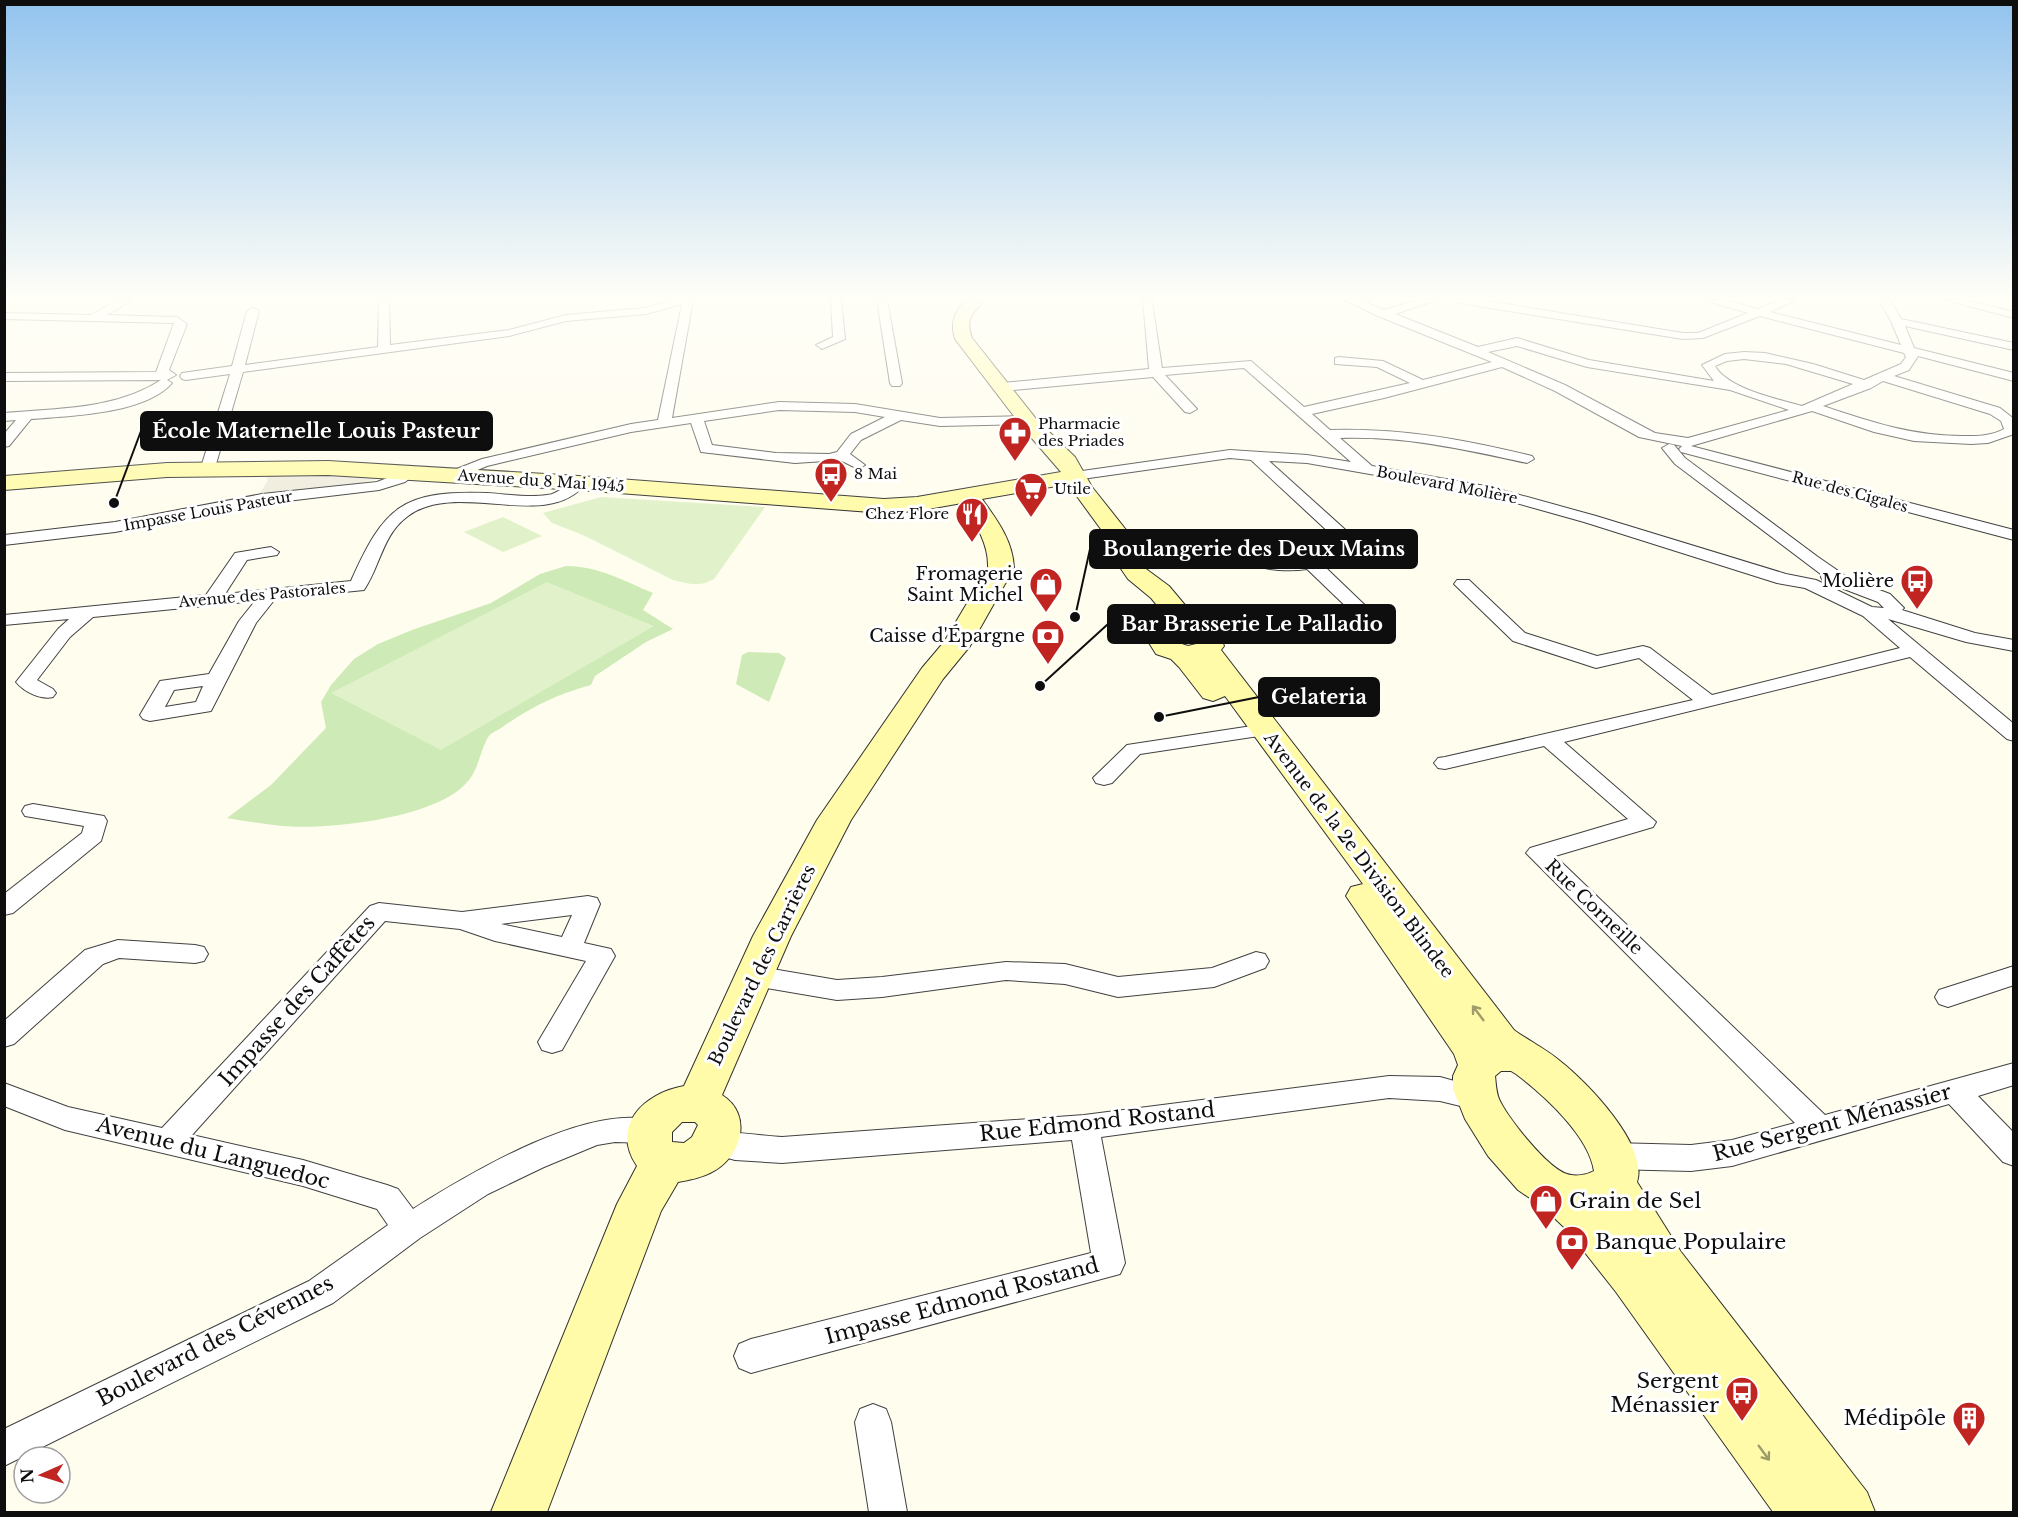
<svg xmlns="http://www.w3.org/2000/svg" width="2018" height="1517" viewBox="0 0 2018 1517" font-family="'Libre Baskerville',serif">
	<rect width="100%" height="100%" fill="#fffdee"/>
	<path fill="#ceeab7" d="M 566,566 C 598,566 624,581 653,593 L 643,610 L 673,629 L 646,642 L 595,676 L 591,685 C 555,695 531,707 501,728 C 496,731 489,734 487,739 C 477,759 479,774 459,790 C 422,819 328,830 282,826 C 263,824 245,821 227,818 L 271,785 L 326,728 L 321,702 L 331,685 L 354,659 L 378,644 L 412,630 L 491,603 L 540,574 Z
		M 748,652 L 779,653 L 786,658 L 769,702 L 736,684 L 742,655 Z"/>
	<path fill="#e1f1c9" d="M 601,497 L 765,507 L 714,579 C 701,587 687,584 673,580 L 583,535 L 552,523 L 543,513 Z
		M 503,517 L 542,536 L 503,552 L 464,532 Z
		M 547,582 L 654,626 L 441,750 L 331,693 Z"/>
	<path fill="#efecdd" d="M 277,474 L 321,475 L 377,479 L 346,486 L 260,493 L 268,480 L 266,477 Z"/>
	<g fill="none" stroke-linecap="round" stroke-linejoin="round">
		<defs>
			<path id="street" d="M 118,300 L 132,300 L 107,315 L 177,317 L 187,324 L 169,370 L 176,375 L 167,380 L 172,383 C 145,414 70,416 31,419 L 9,446 L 4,447 L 4,434 L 16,420 L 4,421 L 4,413 C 58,408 115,410 161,380 L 4,381 L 4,373 L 156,372 L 174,323 L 4,319 L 4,313 L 91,315 Z
				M 379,300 L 389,300 L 390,345 L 509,330 L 566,315 L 645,308 L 672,300 L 693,300 L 672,418 L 779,402 L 855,404 L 940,418 L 1027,416 L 1034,420 L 1027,424 L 940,426 L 901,420 L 861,440 L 850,454 L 865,465 L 858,469 L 840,460 L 795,463 L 701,452 L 691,423 L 631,432 L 487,466 L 459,478 L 449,478 L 447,475 L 449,472 L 482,459 L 631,424 L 658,420 L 682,304 L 646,314 L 566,321 L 509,336 L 243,372 L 216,464 L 210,473 L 200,473 L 198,470 L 202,464 L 230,374 L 186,380 L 182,379 L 180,376 L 182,373 L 232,366 L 247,311 L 253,308 L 259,311 L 245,365 L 378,347 ZM 779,410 L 855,412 L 885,417 L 851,434 L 837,452 L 829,454 L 776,453 L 712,445 L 704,421 Z
				M 831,300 L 841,300 L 845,339 L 822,349 L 816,345 L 833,337 Z
				M 877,300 L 887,300 L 902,383 L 900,386 L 892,386 L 890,383 Z
				M 1143,300 L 1152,302 L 1162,368 L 1251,361 L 1304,407 L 1410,383 L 1377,367 L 1335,364 L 1335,358 L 1339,357 L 1383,361 L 1423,380 L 1492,362 L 1378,316 L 1345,300 L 1360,300 L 1384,310 L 1419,300 L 1437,300 L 1395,314 L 1478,347 L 1517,338 L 1589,360 L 1714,381 L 1702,365 L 1725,354 L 1744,352 L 1765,353 L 1813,364 L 1864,380 L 1901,364 L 1906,357 L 1904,353 L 1760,316 L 1703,338 L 1683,339 L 1459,303 L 1454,300 L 1482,300 L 1683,333 L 1698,333 L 1748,313 L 1704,300 L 1723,300 L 1758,309 L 1780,300 L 1796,300 L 1770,312 L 1901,345 L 1891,321 L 1879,300 L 1890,300 L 1901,319 L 2014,343 L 2014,350 L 1905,326 L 1914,348 L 2014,373 L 2014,381 L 1918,356 L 1909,370 L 1894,376 L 2000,408 L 2014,419 L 2014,434 L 1988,443 L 1971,444 L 1914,441 L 1874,432 L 1812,411 L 1691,446 L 2014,530 L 2014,540 L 1681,452 L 1679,449 L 1682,446 L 1639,437 L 1555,391 L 1502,367 L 1384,398 L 1312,414 L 1330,430 C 1401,428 1463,439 1532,456 L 1534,459 L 1527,463 C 1462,449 1407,436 1340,438 L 1372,466 L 1491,487 L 1596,516 L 1786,574 L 1816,580 L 1872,607 L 1884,608 L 1878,602 L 1823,581 L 1821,577 L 1822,575 L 1675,464 L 1662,448 L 1669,444 L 1674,445 L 1685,458 L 1818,557 L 1850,579 L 1890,594 L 1904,608 L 1902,610 L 1975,633 L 2014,640 L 2014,651 L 1966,642 L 1888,619 L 2014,724 L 2014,741 L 2007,739 L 1910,657 L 1564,742 L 1656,822 L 1653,827 L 1555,856 L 1825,1115 L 2014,1063 L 2014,1085 L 1978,1096 L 2014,1133 L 2014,1166 L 2003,1162 L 1949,1104 L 1732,1166 L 1691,1171 L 1612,1169 L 1601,1165 L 1597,1156 L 1601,1147 L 1612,1143 L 1691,1145 L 1732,1140 L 1795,1123 L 1526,853 L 1530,848 L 1628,819 L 1544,746 L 1445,769 L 1438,768 L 1434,763 L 1438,758 L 1445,757 L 1693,700 L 1639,658 L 1596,668 L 1513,641 L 1454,584 L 1457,580 L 1469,580 L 1525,633 L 1597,656 L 1643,646 L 1650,648 L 1712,695 L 1900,648 L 1863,616 L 1805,588 L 1777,583 L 1584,522 L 1484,494 L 1307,463 L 1269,461 L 1360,543 L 1365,551 L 1359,559 L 1324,566 L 1373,613 L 1382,633 L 1379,637 L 1367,637 L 1359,619 L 1307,569 C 1295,571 1261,572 1253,562 L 1261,557 L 1294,561 L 1349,551 L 1251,460 L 1230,458 L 1075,480 L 1068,476 L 1075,472 L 1230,450 L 1307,455 L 1351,462 L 1244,368 L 1165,375 L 1197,409 L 1190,413 L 1185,412 L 1153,377 L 1002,391 L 996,387 L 1002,383 L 1149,369 ZM 1517,346 L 1587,367 L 1730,390 L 1789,410 L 1688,438 L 1655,433 L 1565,385 L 1488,352 ZM 1744,359 L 1786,364 L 1853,384 L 1802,406 C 1778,399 1728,389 1715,366 L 1727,361 ZM 1883,381 L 1990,414 L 2001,421 L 2004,429 C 1992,436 1977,436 1963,436 C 1911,436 1872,422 1823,406 L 1871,388 Z
				M 1946,300 L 1966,300 L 2014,312 L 2014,318 Z
				M 410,469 L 415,470 L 417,473 L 405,482 L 379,490 L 262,504 L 115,532 L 4,545 L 4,535 L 115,522 L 262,494 L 377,482 Z
				M 579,479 L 584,480 L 586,483 C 548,533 457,479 408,516 C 382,535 381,565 364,590 L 275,599 L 256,623 L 211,711 L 150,721 L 143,719 L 140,715 L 160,681 L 209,674 L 239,621 L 255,601 L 93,617 L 70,637 L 37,680 L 53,689 L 56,693 L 53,697 C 41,700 24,692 16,682 L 58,629 L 69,619 L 4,625 L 4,615 L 206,595 L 235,553 L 271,547 L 279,552 L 277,555 L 247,560 L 225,594 L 351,581 C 384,507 402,490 487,493 C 506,494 528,498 547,495 C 560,494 567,482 579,479 ZM 203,686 L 196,702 L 165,707 L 174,690 Z
				M 1265,724 L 1272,726 L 1275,730 L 1272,734 L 1140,754 L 1112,783 L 1104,785 L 1096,783 L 1093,778 L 1127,745 Z
				M 33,804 L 104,816 L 107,821 L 101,841 L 13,913 L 4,915 L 4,894 L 82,833 L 84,826 L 25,816 L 22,811 L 25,806 Z
				M 588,896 L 597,898 L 600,904 L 584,943 L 611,949 L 615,956 L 562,1050 L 552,1053 L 542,1050 L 538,1042 L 586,961 L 495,941 L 460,929 L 385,921 L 192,1135 L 303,1160 L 387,1185 L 398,1189 L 413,1209 C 469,1174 592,1099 658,1122 L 663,1131 L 658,1140 L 648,1143 L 615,1142 L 597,1145 L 544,1167 L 488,1194 L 420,1238 L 333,1303 L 4,1466 L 4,1429 L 309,1281 L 388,1225 L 377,1209 L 303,1186 L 65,1130 L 4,1106 L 4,1083 L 68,1107 L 162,1128 L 370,906 L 379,903 L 462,912 ZM 572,915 L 562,937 L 501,924 Z
				M 118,940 L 195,945 L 204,947 L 208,954 L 204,961 L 195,963 L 119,958 L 103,964 L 14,1044 L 4,1047 L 4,1021 L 85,950 Z
				M 1256,952 L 1265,954 L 1269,961 L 1265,968 L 1214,987 L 1118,997 L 1065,984 L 1006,980 L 882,997 L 837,1000 L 755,986 L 746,983 L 742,976 L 746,969 L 755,966 L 837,980 L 882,977 L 1006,962 L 1065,964 L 1118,977 L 1212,968 Z
				M 2014,966 L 2014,985 L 1948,1007 L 1939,1004 L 1935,997 L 1939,990 Z
				M 1389,1076 L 1440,1077 L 1487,1090 L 1491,1098 L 1487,1106 L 1477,1110 L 1440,1101 L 1389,1098 L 1101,1137 L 1125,1263 L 1120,1274 L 751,1373 L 739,1368 L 734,1356 L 739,1344 L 751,1339 L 1091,1253 L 1072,1140 L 782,1163 L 735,1160 L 706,1152 L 701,1143 L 706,1134 C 720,1129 763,1136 782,1137 L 1084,1115 Z
				M 873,1404 L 886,1409 L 891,1422 L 907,1512 L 869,1512 L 855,1422 L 860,1409 Z"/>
			<path id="secondary" d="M 985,300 C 972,315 965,317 972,338 L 1037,420 L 1075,457 L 1092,487 L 1134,540 L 1134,552 L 1146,569 L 1169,586 L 1200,623 L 1218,630 L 1224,646 L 1221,650 L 1514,1030 C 1529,1041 1546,1049 1560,1061 C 1587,1082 1649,1146 1637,1182 L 1681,1252 L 1867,1492 L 1875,1512 L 1773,1512 L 1616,1292 L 1568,1231 L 1543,1207 L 1518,1190 L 1488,1156 L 1465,1119 L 1453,1089 L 1453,1076 L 1458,1065 L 1454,1054 L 1346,896 L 1351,887 L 1363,884 L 1225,696 L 1213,701 L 1203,698 L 1179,667 L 1171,659 L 1156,654 L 1146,638 L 1154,626 L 1171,622 L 1151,598 L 1128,579 L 1113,557 L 1092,539 L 1095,534 L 1103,532 L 1068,484 L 982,499 C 997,520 1013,541 1014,568 L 970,646 L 943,679 L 851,820 L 791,936 L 722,1095 C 754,1115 741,1159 710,1173 C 700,1178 689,1180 678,1182 L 661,1211 L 547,1512 L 491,1512 L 617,1204 L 637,1166 C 610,1126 644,1093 684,1086 L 753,936 L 817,820 L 922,668 L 944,642 L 988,568 C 989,543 975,523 962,503 L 917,511 L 884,513 L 579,490 L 328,475 L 167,477 L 4,490 L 4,476 L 167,463 L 328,461 L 579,476 L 884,499 L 917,497 L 1061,472 L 1023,428 L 955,339 C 950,323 954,312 966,300 ZM 1180,636 L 1192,638 L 1196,644 L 1188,646 L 1176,642 L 1174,638 ZM 1501,1071 L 1511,1071 L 1516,1074 C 1544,1095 1589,1136 1594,1171 C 1587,1175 1575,1177 1567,1174 C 1547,1168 1507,1117 1499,1099 C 1496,1091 1496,1084 1495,1076 ZM 682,1122 L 695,1122 L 698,1125 L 692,1137 L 684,1143 L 672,1142 L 672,1132 Z"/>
		</defs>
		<use href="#street" stroke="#414141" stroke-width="2"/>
		<use href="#secondary" stroke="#303030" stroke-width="2"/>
		<use href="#street" fill="#fff" fill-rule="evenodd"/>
		<use href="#secondary" fill="#fffba9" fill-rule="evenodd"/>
	</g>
	<defs><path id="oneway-shaft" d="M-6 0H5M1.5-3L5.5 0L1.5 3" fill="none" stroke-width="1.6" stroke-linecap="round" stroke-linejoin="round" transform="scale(1.5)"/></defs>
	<g stroke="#9f9c6b">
		<use href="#oneway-shaft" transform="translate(1478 1013) rotate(-127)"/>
		<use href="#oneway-shaft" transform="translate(1764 1453) rotate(54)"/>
	</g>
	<linearGradient id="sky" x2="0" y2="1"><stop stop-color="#92c3ee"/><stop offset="0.58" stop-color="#fffef7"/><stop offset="1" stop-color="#fffef7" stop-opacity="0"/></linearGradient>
	<rect width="2018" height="513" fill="url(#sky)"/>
	<defs>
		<symbol id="pharmacy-pin" viewBox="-11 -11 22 30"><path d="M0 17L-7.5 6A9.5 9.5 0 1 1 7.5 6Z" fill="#c12522" stroke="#fff"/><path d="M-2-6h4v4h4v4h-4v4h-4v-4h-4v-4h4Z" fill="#fff"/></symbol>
		<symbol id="bus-pin" viewBox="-11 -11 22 30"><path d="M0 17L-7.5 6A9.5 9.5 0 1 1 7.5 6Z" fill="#c12522" stroke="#fff"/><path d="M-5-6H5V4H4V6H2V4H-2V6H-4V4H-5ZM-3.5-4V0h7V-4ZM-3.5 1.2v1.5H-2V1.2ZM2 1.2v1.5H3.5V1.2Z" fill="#fff"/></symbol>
		<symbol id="supermarket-pin" viewBox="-11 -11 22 30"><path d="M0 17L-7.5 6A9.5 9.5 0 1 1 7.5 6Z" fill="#c12522" stroke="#fff"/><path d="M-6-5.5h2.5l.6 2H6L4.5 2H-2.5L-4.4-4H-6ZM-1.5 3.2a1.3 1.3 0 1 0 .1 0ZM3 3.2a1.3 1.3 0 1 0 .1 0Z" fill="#fff"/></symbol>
		<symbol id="restaurant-pin" viewBox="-11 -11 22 30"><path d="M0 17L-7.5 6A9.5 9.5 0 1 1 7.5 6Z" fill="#c12522" stroke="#fff"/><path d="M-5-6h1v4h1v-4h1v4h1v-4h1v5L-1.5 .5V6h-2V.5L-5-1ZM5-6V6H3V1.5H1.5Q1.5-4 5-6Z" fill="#fff"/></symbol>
		<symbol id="shop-pin" viewBox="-11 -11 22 30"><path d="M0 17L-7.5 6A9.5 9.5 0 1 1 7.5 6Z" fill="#c12522" stroke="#fff"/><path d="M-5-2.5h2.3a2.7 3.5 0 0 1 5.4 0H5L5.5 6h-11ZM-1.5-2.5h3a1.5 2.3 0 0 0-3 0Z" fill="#fff"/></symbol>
		<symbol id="bank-pin" viewBox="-11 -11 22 30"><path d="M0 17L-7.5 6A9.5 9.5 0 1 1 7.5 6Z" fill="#c12522" stroke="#fff"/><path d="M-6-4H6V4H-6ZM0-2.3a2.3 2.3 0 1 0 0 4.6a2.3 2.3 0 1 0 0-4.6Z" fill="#fff"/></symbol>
		<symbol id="building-pin" viewBox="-11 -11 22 30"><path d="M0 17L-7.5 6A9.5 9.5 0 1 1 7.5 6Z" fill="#c12522" stroke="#fff"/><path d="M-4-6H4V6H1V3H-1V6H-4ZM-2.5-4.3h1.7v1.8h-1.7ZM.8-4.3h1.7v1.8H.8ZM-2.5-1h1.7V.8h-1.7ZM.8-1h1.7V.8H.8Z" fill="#fff"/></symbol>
	</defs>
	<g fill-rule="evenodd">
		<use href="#pharmacy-pin" x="996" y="414" width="38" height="52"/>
		<use href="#bus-pin" x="812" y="455" width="38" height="52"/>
		<use href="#supermarket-pin" x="1012" y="470" width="38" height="52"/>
		<use href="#restaurant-pin" x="953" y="495" width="38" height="52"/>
		<use href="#bus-pin" x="1898" y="562" width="38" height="52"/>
		<use href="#shop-pin" x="1027" y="565" width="38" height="52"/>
		<use href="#bank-pin" x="1029" y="617" width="38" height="52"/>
		<use href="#shop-pin" x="1527" y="1182" width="38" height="52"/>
		<use href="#bank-pin" x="1553" y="1223" width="38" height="52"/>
		<use href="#bus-pin" x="1723" y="1374" width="38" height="52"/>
		<use href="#building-pin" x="1950" y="1399" width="38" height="52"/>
	</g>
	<g text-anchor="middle" stroke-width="6" stroke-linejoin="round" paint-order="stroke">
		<g font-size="15" fill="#0e0e0e" stroke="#fff" text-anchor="start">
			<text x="1038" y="429">Pharmacie<tspan x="1038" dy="17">des Priades</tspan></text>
			<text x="854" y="479">8 Mai</text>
			<text x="1054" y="494">Utile</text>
			<text x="949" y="519" text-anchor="end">Chez Flore</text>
		</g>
		<g font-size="15" fill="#0e0e0e" stroke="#fff">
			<text transform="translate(541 481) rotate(4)" y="5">Avenue du 8 Mai 1945</text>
			<text transform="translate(1447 485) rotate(11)" y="5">Boulevard Molière</text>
			<text transform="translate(1850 492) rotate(15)" y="5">Rue des Cigales</text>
			<text transform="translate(208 511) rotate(-10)" y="5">Impasse Louis Pasteur</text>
			<text transform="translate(262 595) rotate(-5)" y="5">Avenue des Pastorales</text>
		</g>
		<g font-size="18" fill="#0e0e0e" stroke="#fff" text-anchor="end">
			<text x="1023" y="580">Fromagerie<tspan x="1023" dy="21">Saint Michel</tspan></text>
			<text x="1894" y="587">Molière</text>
			<text x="1025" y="642">Caisse d'Épargne</text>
		</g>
		<g font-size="18" fill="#0e0e0e" stroke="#fff">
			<text transform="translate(1359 855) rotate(53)" y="6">Avenue de la 2e Division Blindee</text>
			<text transform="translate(1594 907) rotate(44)" y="6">Rue Corneille</text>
			<text transform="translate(762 965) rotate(-64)" y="6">Boulevard des Carrières</text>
		</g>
		<g font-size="21" fill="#0e0e0e" stroke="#fff">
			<text transform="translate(297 1001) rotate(-48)" y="7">Impasse des Caffètes</text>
			<text transform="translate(1097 1122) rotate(-6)" y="7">Rue Edmond Rostand</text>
			<text transform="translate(1832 1123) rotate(-15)" y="7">Rue Sergent Ménassier</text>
			<text transform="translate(213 1153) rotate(14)" y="7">Avenue du Languedoc</text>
			<text transform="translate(962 1301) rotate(-15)" y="7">Impasse Edmond Rostand</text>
			<text transform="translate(215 1341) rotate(-27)" y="7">Boulevard des Cévennes</text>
		</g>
		<g font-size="21" fill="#0e0e0e" stroke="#fff" text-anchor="start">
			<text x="1569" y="1208">Grain de Sel</text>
			<text x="1595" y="1249">Banque Populaire</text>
			<text x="1719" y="1388" text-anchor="end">Sergent<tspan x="1719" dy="24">Ménassier</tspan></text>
			<text x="1946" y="1425" text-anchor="end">Médipôle</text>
		</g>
	</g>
	<path fill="none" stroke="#0e0e0e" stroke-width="2" d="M114 503L141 431M1075 617L1090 549M1040 686L1108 624M1159 717L1259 697"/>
	<g fill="#0e0e0e" stroke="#fff" stroke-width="2">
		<circle cx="114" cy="503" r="6"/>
		<circle cx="1075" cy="617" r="6"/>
		<circle cx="1040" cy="686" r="6"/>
		<circle cx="1159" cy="717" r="6"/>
	</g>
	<g fill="#0e0e0e" stroke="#0e0e0e" stroke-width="2">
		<rect x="141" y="412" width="351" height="38" rx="6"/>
		<rect x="1090" y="530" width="327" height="38" rx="6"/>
		<rect x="1108" y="605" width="287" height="38" rx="6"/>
		<rect x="1259" y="678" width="120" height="38" rx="6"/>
	</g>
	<g font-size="20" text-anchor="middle" font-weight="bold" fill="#fff">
		<text x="316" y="438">École Maternelle Louis Pasteur</text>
		<text x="1254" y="556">Boulangerie des Deux Mains</text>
		<text x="1252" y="631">Bar Brasserie Le Palladio</text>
		<text x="1319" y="704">Gelateria</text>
	</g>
	<rect width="2018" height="1517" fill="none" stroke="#0e0e0e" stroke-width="12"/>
	<g transform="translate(42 1475) rotate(267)"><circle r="28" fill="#ffffff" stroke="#9f9f9f" stroke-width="1.5"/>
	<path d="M0-4.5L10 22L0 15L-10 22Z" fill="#c12522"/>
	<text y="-9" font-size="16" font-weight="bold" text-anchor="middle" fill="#0e0e0e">N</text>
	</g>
</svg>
